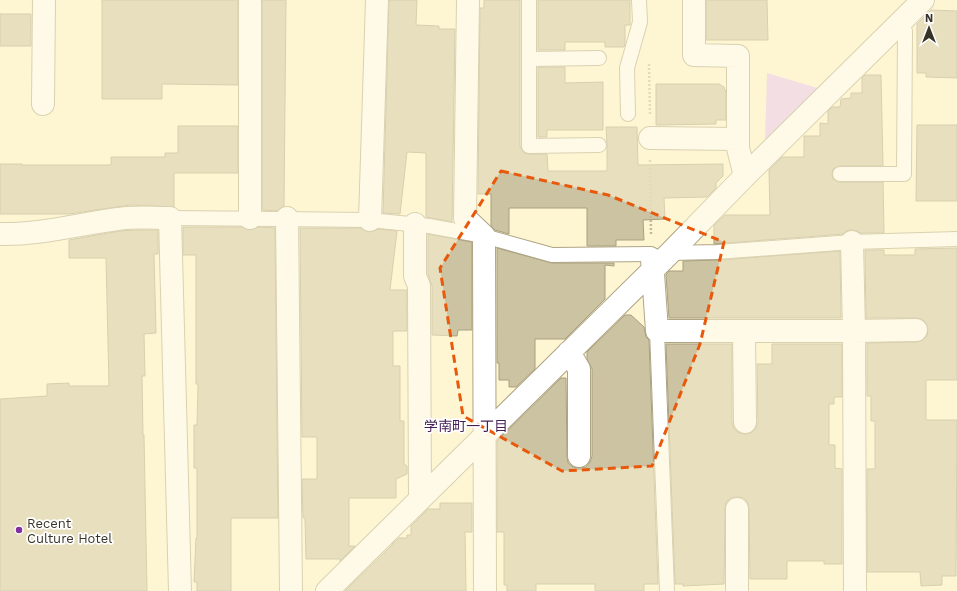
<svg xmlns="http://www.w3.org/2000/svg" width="957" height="591" viewBox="0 0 957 591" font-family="'Work Sans','Noto Sans JP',sans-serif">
	<rect width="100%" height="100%" fill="#fef5d3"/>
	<path fill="#e6c2f7" d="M 767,73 L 821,89 L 765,141 Z"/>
	<path fill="#ccc3a2" stroke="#a9a080" d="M 102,0 L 238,0 L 238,85 L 162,84 L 162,99 L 102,99 Z
		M 262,0 L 286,0 L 284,206 L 277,211 L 262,210 Z
		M 389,0 L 417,0 L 416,25 L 439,26 L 439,29 L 455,29 L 452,222 L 426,217 L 426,153 L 407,152 L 400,214 L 383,213 Z
		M 484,0 L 520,0 L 520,146 L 522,150 L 524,153 L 529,154 L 547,154 L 548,171 L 607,171 L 607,145 L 606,127 L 637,127 L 638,165 L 723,164 L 723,176 L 716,183 L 716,188 L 707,197 L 664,198 L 665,219 L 643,220 L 644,240 L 616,240 L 616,246 L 587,246 L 587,208 L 509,208 L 509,234 L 495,230 L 491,226 L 491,194 L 478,194 L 480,8 L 484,8 Z
		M 538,0 L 630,0 L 630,25 L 625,25 L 625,43 L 624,47 L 605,47 L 605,42 L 565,42 L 565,50 L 538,50 Z
		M 706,0 L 767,0 L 768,40 L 706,40 Z
		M 931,10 L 957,11 L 957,78 L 926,77 L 926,73 L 917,73 L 917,24 Z
		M 0,14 L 31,14 L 31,46 L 0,46 Z
		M 538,67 L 565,67 L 565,83 L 603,82 L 603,130 L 547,130 L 547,137 L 538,137 Z
		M 865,75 L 881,75 L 883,166 L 840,166 L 833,169 L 832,174 L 833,179 L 840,182 L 883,182 L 884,233 L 860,233 L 858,231 L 851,230 L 846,231 L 843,234 L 714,244 L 714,225 L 725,215 L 770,215 L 769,170 L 782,157 L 804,157 L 804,136 L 820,136 L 820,123 L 828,124 L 828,111 L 832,107 L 840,107 L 841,99 L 851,98 L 851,93 L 862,93 L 862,78 Z
		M 656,84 L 719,84 L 724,87 L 726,92 L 726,120 L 716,120 L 716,124 L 656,125 Z
		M 917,125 L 957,125 L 957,201 L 916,201 Z
		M 178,126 L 238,126 L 238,173 L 174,173 L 174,207 L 130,205 L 69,214 L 0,214 L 0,164 L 22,164 L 22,165 L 111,165 L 111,157 L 165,157 L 165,153 L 178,153 Z
		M 183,227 L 242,227 L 250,230 L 258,227 L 275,228 L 278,518 L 231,518 L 231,591 L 197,591 L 197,582 L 194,582 L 196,538 L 197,538 L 197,468 L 194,468 L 194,425 L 197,425 L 198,384 L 196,384 L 196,255 L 183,255 Z
		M 300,228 L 361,228 L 369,232 L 378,229 L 397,231 L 390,290 L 407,290 L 407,331 L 393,331 L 393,366 L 400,366 L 400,421 L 404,421 L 404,464 L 407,466 L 407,474 L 396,479 L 396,498 L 349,498 L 349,546 L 355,546 L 340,561 L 340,559 L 306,559 L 305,518 L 303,518 L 302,479 L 317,479 L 317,437 L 302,437 Z
		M 138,230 L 158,230 L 158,254 L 154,254 L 156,333 L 144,334 L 145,376 L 142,376 L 143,435 L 144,435 L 147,591 L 0,591 L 0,399 L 47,396 L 47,384 L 69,383 L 69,386 L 109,386 L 106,258 L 69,258 L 69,240 L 120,231 Z
		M 428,234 L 472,242 L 472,330 L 458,330 L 457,336 L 432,335 L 432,286 L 428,274 Z
		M 497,248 L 552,263 L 614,263 L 614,266 L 605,265 L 605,299 L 565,339 L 535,339 L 535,369 L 516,387 L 509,387 L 509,380 L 499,380 L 499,363 L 497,363 Z
		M 957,248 L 957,380 L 926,380 L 926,420 L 957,420 L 956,576 L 942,576 L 942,585 L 921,586 L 920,572 L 867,572 L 867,469 L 875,469 L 875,421 L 871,421 L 871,396 L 867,396 L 867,343 L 917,342 L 923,340 L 927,336 L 928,330 L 926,323 L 922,319 L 916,318 L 866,318 L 865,250 L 884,250 L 884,255 L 915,255 L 915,249 Z
		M 840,251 L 841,318 L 669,318 L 666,275 L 669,271 L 683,271 L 683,261 L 718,260 Z
		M 625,315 L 631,315 L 644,327 L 646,337 L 649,340 L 658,584 L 644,584 L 644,591 L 595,591 L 595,584 L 536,584 L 536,591 L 507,591 L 507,585 L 504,585 L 504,532 L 497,532 L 497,441 L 561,378 L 566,378 L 567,456 L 568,463 L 573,467 L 579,468 L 586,467 L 590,462 L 592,456 L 592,369 L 587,359 L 587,352 Z
		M 666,344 L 732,344 L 732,422 L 734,429 L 739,433 L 745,434 L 751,433 L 756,428 L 758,422 L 757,364 L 772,364 L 772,344 L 842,344 L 842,397 L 834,397 L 834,404 L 829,404 L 829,445 L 835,445 L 835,468 L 842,469 L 842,564 L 824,564 L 824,561 L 787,561 L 787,579 L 750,579 L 749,509 L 748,503 L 744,498 L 737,497 L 731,498 L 726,502 L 725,509 L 724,584 L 683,586 L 683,584 L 675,584 Z
		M 440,503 L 472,503 L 472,532 L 465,532 L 466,591 L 345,591 L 391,546 L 392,546 L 392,544 L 399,538 L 407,538 L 407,535 L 411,535 L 411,526 L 428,509 L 440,509 Z"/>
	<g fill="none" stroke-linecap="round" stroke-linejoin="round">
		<defs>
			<path id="lane" d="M 529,0 L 529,146 L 599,145
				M 529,59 L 599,58
				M 628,114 L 627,68 L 640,22 L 639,0
				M 840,174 L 904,174 L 905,31 L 899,24
				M 170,218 L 370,220 L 429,226 L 484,236 L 552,255 L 651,254
				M 670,253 L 717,252 L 852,242 L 957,239
				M 657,331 L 667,591"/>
			<path id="street" d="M 468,0 L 465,218 L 484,236 L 485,591
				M 694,0 L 694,55 L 738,56 L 738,148 L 745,176
				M 43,104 L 44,0
				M 650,138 L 738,139
				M 250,218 L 250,0
				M 287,218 L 291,591
				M 370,220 L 377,0
				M 415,224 L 415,276 L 419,286 L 420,499
				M 0,234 C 40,235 79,224 118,219 C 135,216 153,218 170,218 L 180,591
				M 852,242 L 854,331 L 916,330
				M 652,259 L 657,331 L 854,331 L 855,591
				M 744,331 L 745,422
				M 569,352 L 579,369 L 579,456
				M 737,509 L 737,591
				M 327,591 L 670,253 L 745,176 L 923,0"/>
		</defs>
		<use href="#lane" stroke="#aea585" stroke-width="16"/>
		<use href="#street" stroke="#aea585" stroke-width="24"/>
		<path stroke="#c1b99e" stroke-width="2.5" stroke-dasharray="2 2" stroke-linecap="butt" d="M 649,64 L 650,115
			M 650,160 L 651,235"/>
		<use href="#lane" stroke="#fff" stroke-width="14"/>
		<use href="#street" stroke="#fff" stroke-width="22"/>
	</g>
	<path d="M0 0H957V591H0ZM 501,171 L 608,195 L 724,242 L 700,344 L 652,466 L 562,471 L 463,416 L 440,268 Z" fill="#fef5d3" fill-opacity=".55" fill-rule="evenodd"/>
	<path fill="none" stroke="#e8590c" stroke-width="3" stroke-dasharray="8 5" stroke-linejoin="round" d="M 501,171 L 608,195 L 724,242 L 700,344 L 652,466 L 562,471 L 463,416 L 440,268 Z"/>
	<circle fill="#8130a0" stroke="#fff" stroke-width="1.5" cx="19" cy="530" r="4"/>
	<g text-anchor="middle" stroke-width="3.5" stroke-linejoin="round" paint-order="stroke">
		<g font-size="13" fill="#373326" stroke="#fff" text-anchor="start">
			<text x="27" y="528">Recent<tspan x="27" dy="15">Culture Hotel</tspan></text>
		</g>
		<g font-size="14" fill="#451f55" stroke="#fff">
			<text x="466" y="431">学南町一丁目</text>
		</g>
	</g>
	<g transform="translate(929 28)" stroke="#ffffff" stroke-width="3" paint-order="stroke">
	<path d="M0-3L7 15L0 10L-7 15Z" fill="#373326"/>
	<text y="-6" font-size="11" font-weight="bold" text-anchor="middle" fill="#373326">N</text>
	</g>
</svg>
